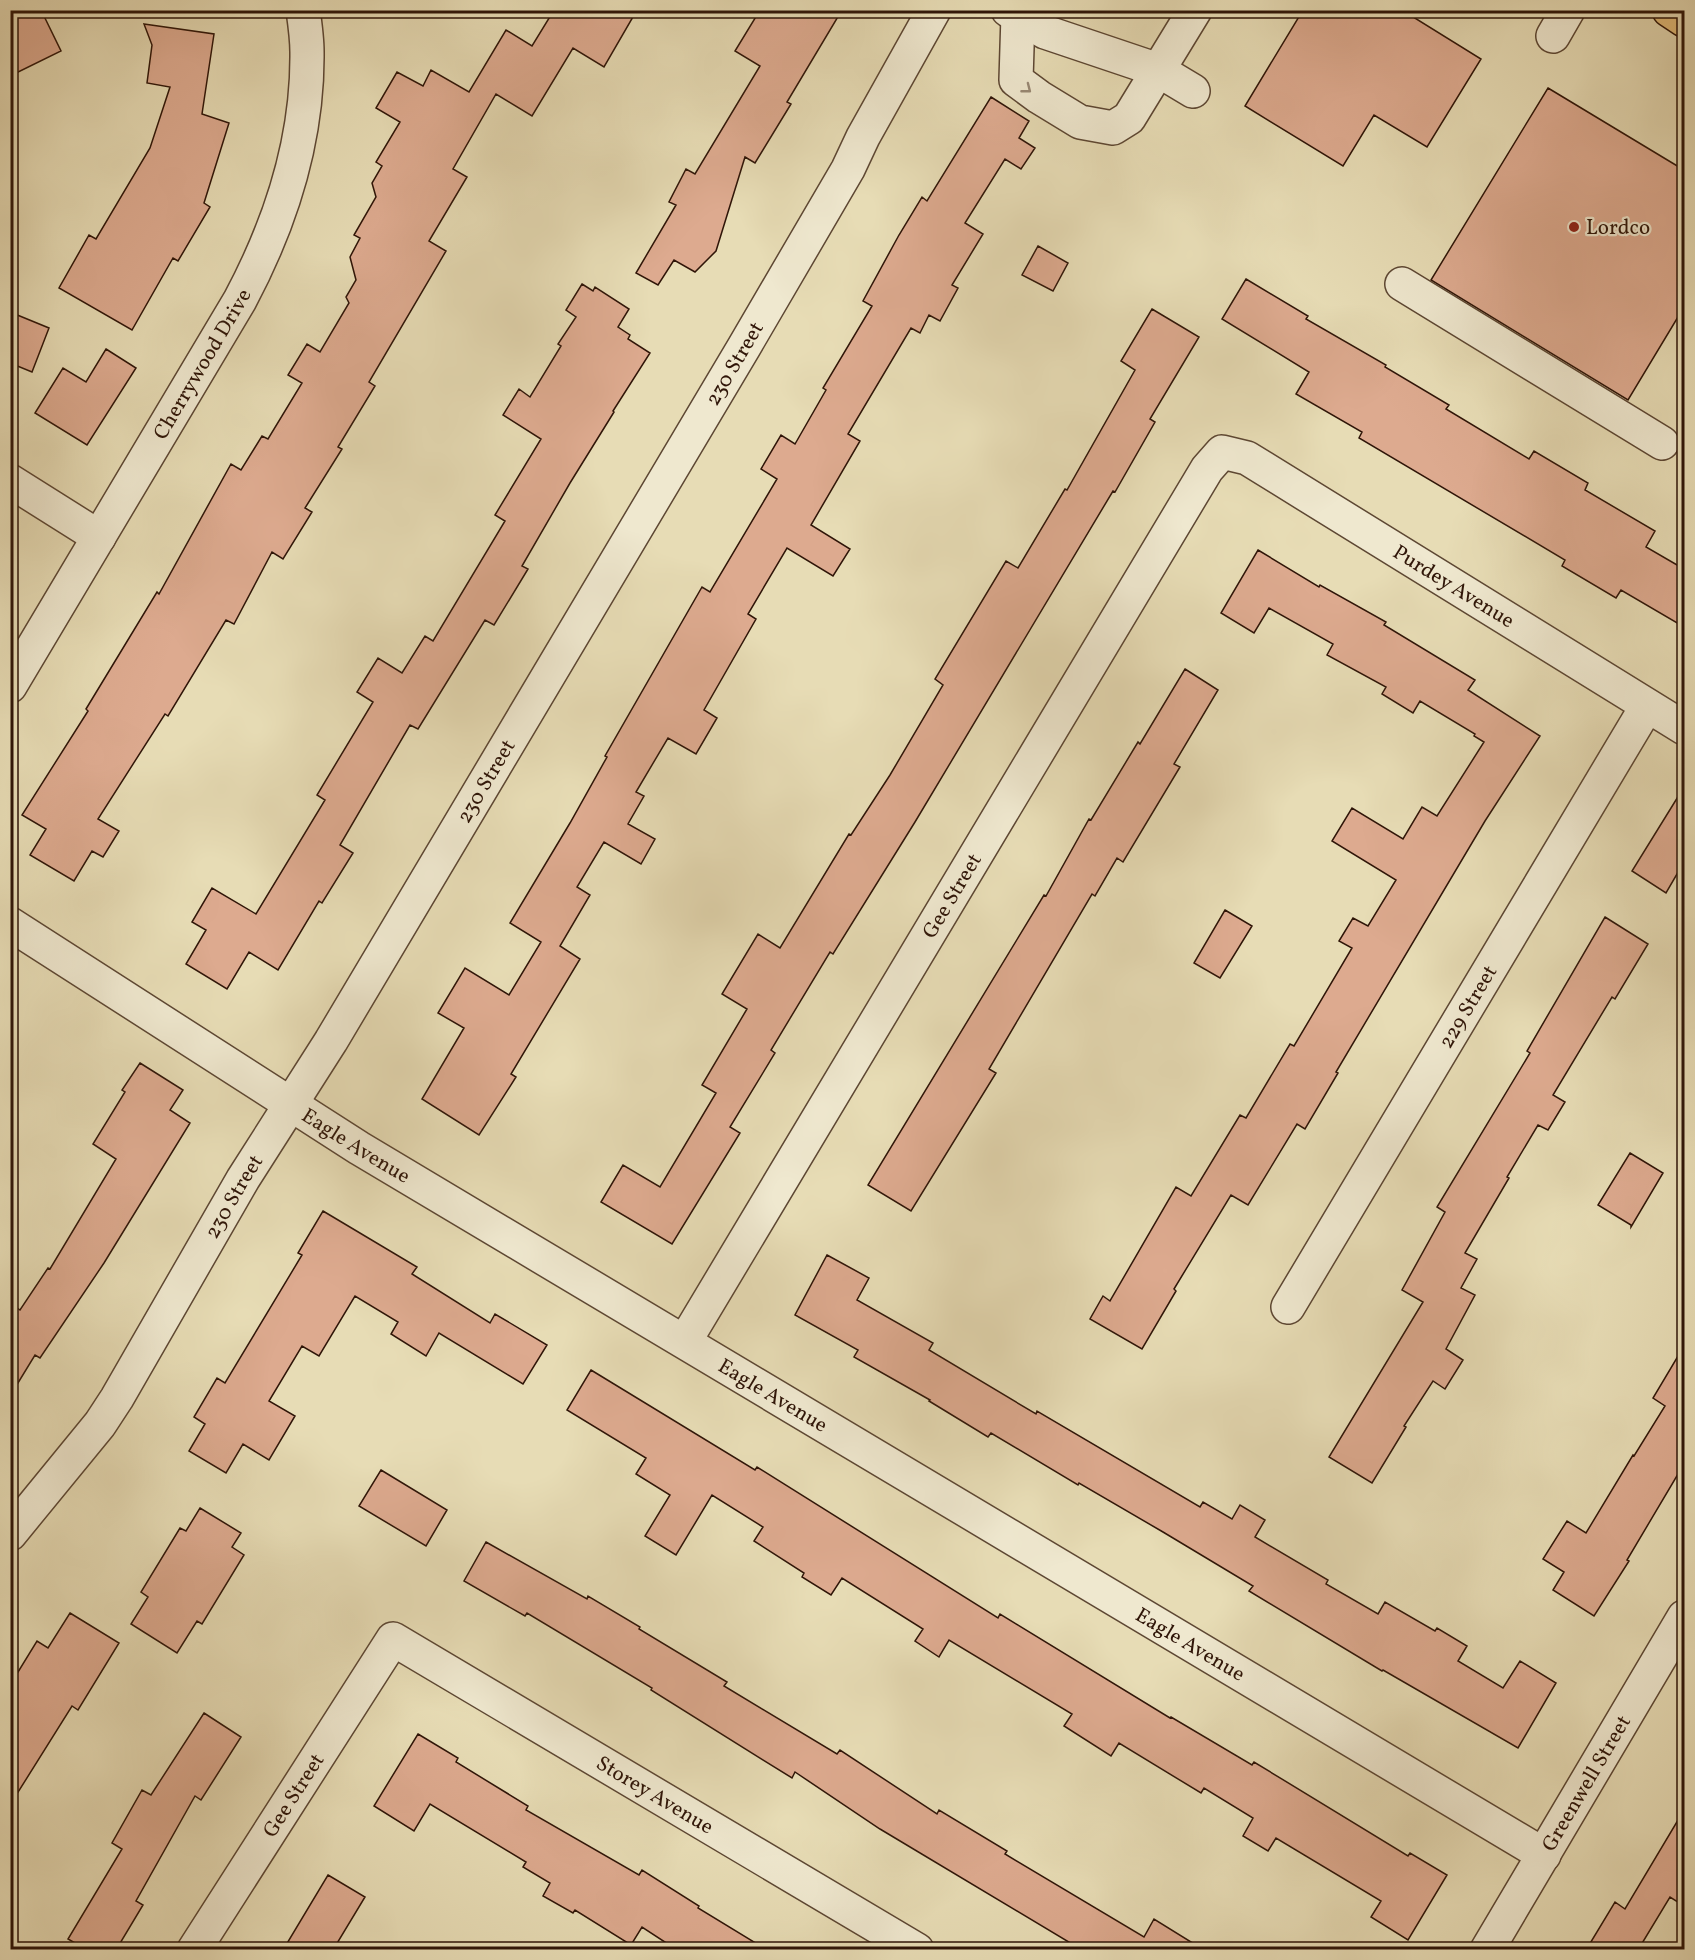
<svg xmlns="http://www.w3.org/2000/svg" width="1695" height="1960" viewBox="0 0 1695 1960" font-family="Vollkorn,serif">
	<rect width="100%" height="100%" fill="#e7dcb5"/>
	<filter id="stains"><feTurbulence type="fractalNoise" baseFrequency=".00333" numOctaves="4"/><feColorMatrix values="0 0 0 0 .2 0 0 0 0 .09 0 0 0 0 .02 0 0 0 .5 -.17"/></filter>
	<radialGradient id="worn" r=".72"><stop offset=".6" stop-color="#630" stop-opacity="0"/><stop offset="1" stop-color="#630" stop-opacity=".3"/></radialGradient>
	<path fill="#ddaa8f" stroke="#2f1508" stroke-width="1.5" d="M 29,10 L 41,10 L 61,51 L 10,76 L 10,20 Z
		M 554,10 L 637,10 L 604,67 L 573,48 L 532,116 L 496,94 L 453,169 L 467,177 L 429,241 L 446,251 L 369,382 L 375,386 L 338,447 L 342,449 L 305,508 L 312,512 L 283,559 L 272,552 L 234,624 L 226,620 L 168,716 L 165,714 L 98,819 L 119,831 L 103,857 L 92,851 L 74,881 L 30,855 L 46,829 L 22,815 L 88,711 L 86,709 L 157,592 L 159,594 L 231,464 L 241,470 L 262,436 L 268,439 L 302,383 L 288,375 L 307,344 L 320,352 L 349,303 L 346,297 L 356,280 L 350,257 L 360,238 L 354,235 L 376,197 L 372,183 L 382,166 L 376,162 L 400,122 L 376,108 L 397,72 L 423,86 L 431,70 L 469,92 L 506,30 L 532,46 Z
		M 760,10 L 842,10 L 787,102 L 791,104 L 755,163 L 745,157 L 716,251 L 695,272 L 674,260 L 658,285 L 636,273 L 676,205 L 669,202 L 686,169 L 695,174 L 760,66 L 735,51 Z
		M 1303,10 L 1402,10 L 1481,59 L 1427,147 L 1374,115 L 1343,166 L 1245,106 Z
		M 144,24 L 214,34 L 202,114 L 229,123 L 204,203 L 210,207 L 178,261 L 173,258 L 132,330 L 59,288 L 89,235 L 96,239 L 150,148 L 170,87 L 147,83 L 152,45 Z
		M 1548,88 L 1684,170 L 1684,307 L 1628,400 L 1431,280 Z
		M 991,97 L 1029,121 L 1019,138 L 1035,148 L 1021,169 L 1005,159 L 965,223 L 983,234 L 952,285 L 958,288 L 940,321 L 929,315 L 920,333 L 911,328 L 848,434 L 860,441 L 811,525 L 850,549 L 833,576 L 787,548 L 748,614 L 756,619 L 704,710 L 717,718 L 696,754 L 668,738 L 636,792 L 644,796 L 628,824 L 655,839 L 641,864 L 604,842 L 577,887 L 590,895 L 560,946 L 580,959 L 511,1074 L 516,1077 L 479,1135 L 422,1099 L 464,1028 L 438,1013 L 465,968 L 509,995 L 541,942 L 510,923 L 570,823 L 607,757 L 605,756 L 702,587 L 710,592 L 777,479 L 761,469 L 781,435 L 795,444 L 826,390 L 823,388 L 872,306 L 863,301 L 899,235 L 922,197 L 927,201 Z
		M 1038,246 L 1068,263 L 1053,291 L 1022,275 Z
		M 1246,279 L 1308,316 L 1306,319 L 1386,365 L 1385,367 L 1449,405 L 1446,409 L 1529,459 L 1534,451 L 1588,483 L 1585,490 L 1655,531 L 1646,547 L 1684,569 L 1684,627 L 1621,590 L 1616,598 L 1562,566 L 1565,560 L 1359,438 L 1362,432 L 1296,394 L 1309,372 L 1222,319 Z
		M 582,284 L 593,291 L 595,287 L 629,309 L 618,327 L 630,335 L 628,339 L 650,353 L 613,411 L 614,412 L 570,483 L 522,566 L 528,569 L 494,625 L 485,620 L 418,729 L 410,725 L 340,845 L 353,853 L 322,903 L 319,901 L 278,970 L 249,952 L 227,989 L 186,964 L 206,930 L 192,922 L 212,888 L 256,914 L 325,800 L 317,795 L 373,702 L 357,692 L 378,658 L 402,673 L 425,636 L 433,641 L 505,521 L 495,515 L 541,439 L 503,415 L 519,389 L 530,397 L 561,346 L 558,344 L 576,317 L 566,310 Z
		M 1152,309 L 1199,337 L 1150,419 L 1155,422 L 1115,492 L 1113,491 L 915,822 L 833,954 L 830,952 L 771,1050 L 775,1053 L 730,1127 L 740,1133 L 672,1244 L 601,1202 L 623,1165 L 660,1187 L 716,1093 L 702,1085 L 747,1009 L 722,994 L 758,934 L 780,948 L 849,834 L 851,835 L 890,775 L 943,685 L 935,679 L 1006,561 L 1018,568 L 1065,489 L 1067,490 L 1135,370 L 1121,361 Z
		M 10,312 L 49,328 L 32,372 L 10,363 Z
		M 106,349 L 136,368 L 87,445 L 35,413 L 63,368 L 86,382 Z
		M 1258,550 L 1319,587 L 1320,585 L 1386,622 L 1384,625 L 1475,680 L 1468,690 L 1540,736 L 1485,821 L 1336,1072 L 1338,1073 L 1305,1129 L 1297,1124 L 1248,1205 L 1231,1195 L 1174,1289 L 1176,1291 L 1142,1349 L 1090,1319 L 1103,1296 L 1110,1301 L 1176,1187 L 1191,1196 L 1240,1115 L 1246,1118 L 1290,1044 L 1294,1046 L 1352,948 L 1339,941 L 1353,918 L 1368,926 L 1396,880 L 1332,841 L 1352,808 L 1403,839 L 1422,807 L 1437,816 L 1484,742 L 1474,736 L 1475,734 L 1420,701 L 1413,713 L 1382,694 L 1386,687 L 1327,655 L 1333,644 L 1269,608 L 1254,633 L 1221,613 Z
		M 1185,669 L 1218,690 L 1174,764 L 1180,767 L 1123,862 L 1117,858 L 1095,896 L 1092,894 L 989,1069 L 996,1073 L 911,1211 L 868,1185 L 1044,895 L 1046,896 L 1089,819 L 1091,820 L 1138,742 L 1140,744 Z
		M 1684,787 L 1684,862 L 1666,893 L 1632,871 Z
		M 1225,910 L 1252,926 L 1220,978 L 1194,963 Z
		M 1605,917 L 1648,944 L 1615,999 L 1612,997 L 1553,1095 L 1565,1102 L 1548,1130 L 1538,1125 L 1507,1177 L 1509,1178 L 1465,1253 L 1477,1259 L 1461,1288 L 1475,1295 L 1446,1349 L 1463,1360 L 1445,1389 L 1433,1381 L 1404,1426 L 1406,1427 L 1372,1483 L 1329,1457 L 1423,1302 L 1402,1290 L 1445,1212 L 1437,1207 L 1530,1053 L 1527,1051 Z
		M 140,1063 L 183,1090 L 170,1110 L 190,1123 L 104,1263 L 40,1358 L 35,1355 L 10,1396 L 10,1303 L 20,1310 L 48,1268 L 50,1269 L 116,1159 L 93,1144 L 125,1092 L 122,1090 Z
		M 1630,1153 L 1663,1173 L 1631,1227 L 1631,1225 L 1598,1205 Z
		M 323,1211 L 417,1267 L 412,1274 L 490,1323 L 495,1314 L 547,1345 L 523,1384 L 439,1333 L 426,1356 L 391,1334 L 398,1322 L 355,1296 L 319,1356 L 302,1346 L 269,1401 L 295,1416 L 269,1460 L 243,1444 L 226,1473 L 189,1451 L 205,1424 L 194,1417 L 217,1378 L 225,1383 L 302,1255 L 298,1253 Z
		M 827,1255 L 869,1278 L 857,1300 L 933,1343 L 929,1350 L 1036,1414 L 1037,1411 L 1200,1507 L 1203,1502 L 1232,1519 L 1240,1505 L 1265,1520 L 1255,1537 L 1328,1580 L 1326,1584 L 1378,1614 L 1385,1602 L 1435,1631 L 1437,1628 L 1467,1646 L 1458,1661 L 1503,1688 L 1520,1661 L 1556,1683 L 1518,1748 L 1383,1670 L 1382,1671 L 1249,1591 L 1253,1586 L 1163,1532 L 1079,1483 L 1078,1485 L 991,1433 L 988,1437 L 929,1401 L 930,1400 L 854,1357 L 858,1350 L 795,1315 Z
		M 1684,1346 L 1684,1464 L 1627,1560 L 1629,1561 L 1594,1616 L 1553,1590 L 1564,1572 L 1543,1559 L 1567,1521 L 1586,1533 L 1633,1455 L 1634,1456 L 1665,1406 L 1653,1398 Z
		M 591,1370 L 755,1470 L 757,1467 L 998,1618 L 1000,1614 L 1170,1718 L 1171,1717 L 1252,1765 L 1254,1762 L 1408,1856 L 1410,1853 L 1447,1875 L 1408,1940 L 1371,1917 L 1381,1901 L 1276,1838 L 1268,1851 L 1243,1836 L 1253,1818 L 1204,1788 L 1201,1793 L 1119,1743 L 1111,1756 L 1064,1726 L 1072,1714 L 949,1640 L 939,1657 L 915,1641 L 923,1629 L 842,1578 L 831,1595 L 802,1577 L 804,1573 L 754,1541 L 763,1527 L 712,1495 L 676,1555 L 645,1536 L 670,1495 L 636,1474 L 646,1458 L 567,1410 Z
		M 381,1470 L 447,1510 L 426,1546 L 359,1506 Z
		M 200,1508 L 241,1533 L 232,1547 L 244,1555 L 202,1624 L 197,1621 L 177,1653 L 131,1624 L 148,1597 L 141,1592 L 180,1528 L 186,1531 Z
		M 486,1542 L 587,1599 L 588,1596 L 640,1627 L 639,1629 L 727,1682 L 724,1686 L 837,1754 L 840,1750 L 937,1814 L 939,1810 L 1007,1851 L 1005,1854 L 1144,1937 L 1154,1919 L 1204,1950 L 1082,1950 L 880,1829 L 795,1772 L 792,1778 L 651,1690 L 652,1688 L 527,1613 L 525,1616 L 464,1581 Z
		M 70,1613 L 119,1643 L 78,1710 L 72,1706 L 10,1805 L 10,1685 L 37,1641 L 48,1648 Z
		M 204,1713 L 241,1737 L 201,1800 L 195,1796 L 136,1901 L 143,1905 L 116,1950 L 87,1950 L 68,1939 L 122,1849 L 112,1843 L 142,1790 L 151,1795 Z
		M 418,1734 L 458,1758 L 456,1762 L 528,1806 L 526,1810 L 639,1875 L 642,1870 L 699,1906 L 698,1908 L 767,1950 L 677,1950 L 642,1927 L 631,1945 L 575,1910 L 573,1913 L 543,1896 L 550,1883 L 523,1867 L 526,1862 L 430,1804 L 414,1831 L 374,1806 Z
		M 1684,1810 L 1684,1906 L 1670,1897 L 1638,1950 L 1586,1950 L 1615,1902 L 1625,1909 Z
		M 328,1875 L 365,1897 L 333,1950 L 283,1950 Z"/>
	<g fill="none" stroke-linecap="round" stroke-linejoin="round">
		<defs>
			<g id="minor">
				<path d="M 1008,10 L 1045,32 L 1158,70 L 1193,91"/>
				<path d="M 1018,15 L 1016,80 L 1039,97 L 1080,122 L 1113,128 L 1129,118 L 1195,10"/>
				<path d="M 1553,36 L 1568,10"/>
				<path d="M 1402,284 L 1662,443"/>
				<path d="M 10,481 L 99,537"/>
				<path id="s1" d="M 10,686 L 240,300 C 281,223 308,140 307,52 C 307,38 305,24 303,10"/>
				<path id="s2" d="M 10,924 L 359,1148 L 1544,1855"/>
				<path id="s3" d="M 1288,1307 L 1647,706"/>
				<path id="s4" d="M 685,1341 L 1207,469 L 1222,452 L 1247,458 L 1684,728"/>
				<path id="s5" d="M 10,1534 L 100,1424 L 117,1398 L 243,1179 L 331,1041 L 744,347 L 848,169 L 863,137 L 934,10"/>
				<path id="s6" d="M 194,1950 L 393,1639 L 917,1950"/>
				<path id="s7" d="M 1487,1950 L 1684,1617"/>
			</g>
			<path id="major" d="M 1669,10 L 1684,20"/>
		</defs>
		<use href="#minor" stroke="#5d4733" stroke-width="36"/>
		<use href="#major" stroke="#2f1508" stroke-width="36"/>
		<use href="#minor" stroke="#efe8cf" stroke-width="33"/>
		<use href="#major" stroke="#e4be7a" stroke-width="33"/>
	</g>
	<defs><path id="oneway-chevron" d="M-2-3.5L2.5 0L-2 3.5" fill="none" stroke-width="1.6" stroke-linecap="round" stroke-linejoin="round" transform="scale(1.5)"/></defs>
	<use stroke="#998975" href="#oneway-chevron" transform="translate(1027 89) rotate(38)"/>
	<circle fill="#8f2418" stroke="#efe8cf" stroke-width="2" cx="1574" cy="227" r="6"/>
	<g text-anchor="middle" stroke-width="4.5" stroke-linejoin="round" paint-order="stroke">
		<g font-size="21" fill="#2f1508" stroke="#efe8cf" text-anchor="start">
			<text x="1586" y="234">Lordco</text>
		</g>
		<g font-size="21" fill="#2f1508" stroke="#efe8cf">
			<text dy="7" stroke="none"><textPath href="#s1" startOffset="375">Cherrywood Drive</textPath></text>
			<text dy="7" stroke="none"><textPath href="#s5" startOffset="1378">230 Street</textPath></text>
			<text dy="7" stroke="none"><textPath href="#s4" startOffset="1308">Purdey Avenue</textPath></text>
			<text dy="7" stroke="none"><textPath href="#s5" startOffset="892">230 Street</textPath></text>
			<text dy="7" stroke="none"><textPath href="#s4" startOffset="519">Gee Street</textPath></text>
			<text dy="7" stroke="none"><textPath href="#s3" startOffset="350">229 Street</textPath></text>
			<text dy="7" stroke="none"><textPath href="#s2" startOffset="411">Eagle Avenue</textPath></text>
			<text dy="7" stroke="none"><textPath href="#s5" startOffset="406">230 Street</textPath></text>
			<text dy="7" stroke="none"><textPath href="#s2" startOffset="897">Eagle Avenue</textPath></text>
			<text dy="7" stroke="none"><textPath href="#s2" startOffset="1383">Eagle Avenue</textPath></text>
			<text dy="7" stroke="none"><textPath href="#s7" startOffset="194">Greenwell Street</textPath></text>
			<text dy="7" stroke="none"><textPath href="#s6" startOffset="184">Gee Street</textPath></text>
			<text dy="7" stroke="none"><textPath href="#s6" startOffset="674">Storey Avenue</textPath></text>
		</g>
	</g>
	<rect width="1695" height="1960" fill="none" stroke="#e7dcb5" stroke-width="36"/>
	<rect x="12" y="12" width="1671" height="1936" fill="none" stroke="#2f1508" stroke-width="3"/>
	<rect x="18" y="18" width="1659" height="1924" fill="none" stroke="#2f1508" stroke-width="1.5"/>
	<rect width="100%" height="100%" filter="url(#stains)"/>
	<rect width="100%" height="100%" fill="url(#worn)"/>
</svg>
